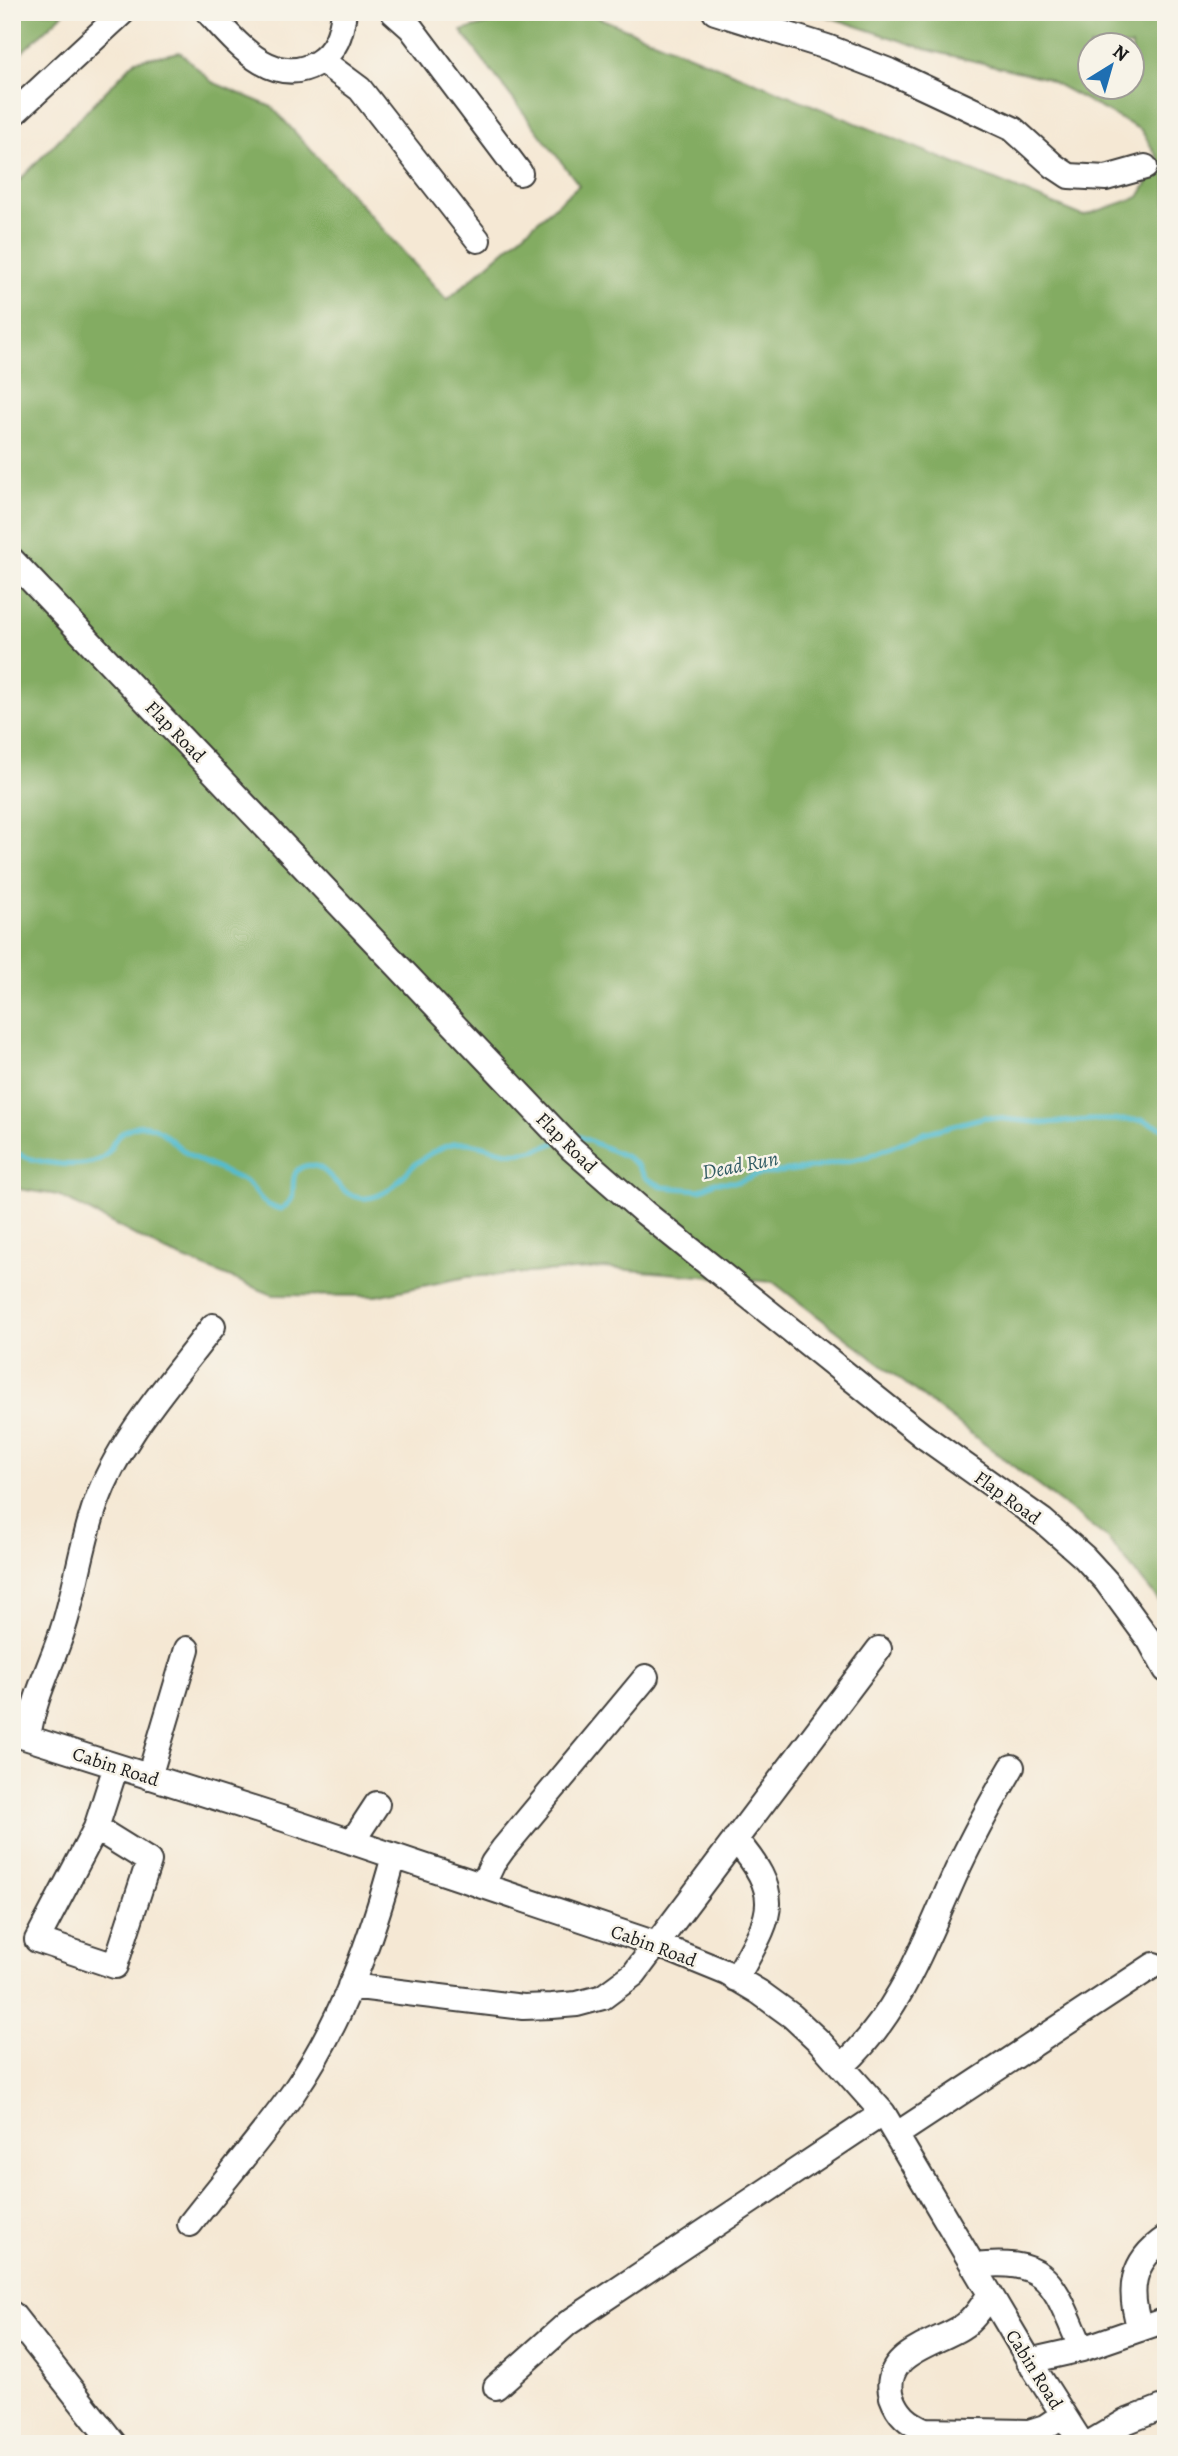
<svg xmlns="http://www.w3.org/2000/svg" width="1178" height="2456" viewBox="0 0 1178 2456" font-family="Alegreya,serif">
	<rect width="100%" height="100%" fill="#f7f3e8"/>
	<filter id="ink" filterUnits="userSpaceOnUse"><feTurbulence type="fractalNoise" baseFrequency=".0143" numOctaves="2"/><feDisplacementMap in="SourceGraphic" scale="14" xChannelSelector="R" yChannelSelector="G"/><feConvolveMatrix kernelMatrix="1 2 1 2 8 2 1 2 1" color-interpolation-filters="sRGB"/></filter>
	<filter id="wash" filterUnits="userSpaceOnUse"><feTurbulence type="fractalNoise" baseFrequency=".00686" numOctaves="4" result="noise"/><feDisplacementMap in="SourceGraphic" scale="28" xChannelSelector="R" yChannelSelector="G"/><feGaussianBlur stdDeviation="1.57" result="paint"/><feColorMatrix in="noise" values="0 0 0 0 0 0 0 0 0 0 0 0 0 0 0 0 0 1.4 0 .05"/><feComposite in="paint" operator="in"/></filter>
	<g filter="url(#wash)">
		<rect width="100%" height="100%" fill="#f5e8d4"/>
		<path fill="#83ac62" stroke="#50643f" stroke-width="2" fill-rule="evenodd" d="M 12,12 L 65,12 L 12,61 Z
			M 530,12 L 585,12 L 1083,216 L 1139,197 L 1160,161 L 1141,130 L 1045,78 L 932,51 L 814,12 L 1166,12 L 1166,1609 L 1107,1538 L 773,1282 L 605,1268 L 466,1277 L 376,1296 L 273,1295 L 167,1252 L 58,1195 L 12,1188 L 12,188 L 136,60 L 180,52 L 212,82 L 272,107 L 447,300 L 579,185 L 461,31 ZM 1090,46 L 1132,46 L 1132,88 L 1090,88 Z"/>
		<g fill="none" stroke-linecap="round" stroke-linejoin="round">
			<path stroke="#52bccf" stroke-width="5" d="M 12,1108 C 20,1122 11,1137 16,1153 C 36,1163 84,1171 103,1157 C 110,1153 111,1146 115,1140 C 123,1129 139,1122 153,1127 C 164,1131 179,1149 191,1156 C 208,1166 227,1172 244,1181 C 261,1192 256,1204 281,1209 C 285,1206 290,1203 292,1198 C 295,1187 289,1170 305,1166 C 330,1159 337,1201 367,1198 C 389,1196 400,1178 414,1165 C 424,1157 435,1150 446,1146 C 469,1137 486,1149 508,1152 C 524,1154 541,1149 555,1143
				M 571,1137 L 576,1135 L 627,1157 L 636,1164 L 646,1178 L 663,1187 L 700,1190 L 715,1182 L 737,1182 L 756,1175 L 811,1168 L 867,1157 L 924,1133 L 985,1117 L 1045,1123 L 1090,1120 L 1143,1120 L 1166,1130"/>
		</g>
	</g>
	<g filter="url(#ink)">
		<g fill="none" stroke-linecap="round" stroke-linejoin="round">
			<defs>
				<path id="minor" d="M 208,12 C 236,42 272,89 317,63 C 336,51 341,34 344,12
					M 393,12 L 411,28 L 520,173
					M 715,12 L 827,47 L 889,71 L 1013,129 L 1054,166 L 1069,176 L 1106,178 L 1145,167
					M 321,60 L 360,89 L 478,240
					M 12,115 L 123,12
					M 12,560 L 572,1149 L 645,1213 L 922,1435 L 1043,1521 L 1084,1557 L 1106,1581 L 1150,1641 L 1166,1670
					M 12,1733 L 281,1818 L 656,1944 L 727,1973 L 759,1992 L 792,2016 L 820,2042 L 883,2113 L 1035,2370 L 1082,2444
					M 28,1738 C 33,1699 50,1668 62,1632 C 76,1590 81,1545 96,1503 C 120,1437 171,1382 213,1326
					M 149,1777 L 187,1649
					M 96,1828 L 149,1861 L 115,1966 L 37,1940 L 96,1828 L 116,1766
					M 735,1839 C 787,1899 770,1916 736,1979
					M 352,1842 L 377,1804
					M 482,1886 L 493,1863 L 503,1849 L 646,1677
					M 350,1986 L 523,2007 L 552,2006 L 577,2004 L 603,1997 L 634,1974 L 879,1649
					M 842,2066 C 899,2015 924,1944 954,1877 C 971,1839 991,1803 1012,1767
					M 896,2135 L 1154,1965
					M 190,2224 C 224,2180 261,2138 293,2093 C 342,2022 372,1938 394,1856
					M 973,2266 C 1052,2257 1053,2285 1082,2349
					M 990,2294 C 982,2306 974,2320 962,2327 C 936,2344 880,2353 892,2397 C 898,2414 908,2423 925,2430 L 1029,2432 L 1045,2427 L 1063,2415
					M 12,2314 L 114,2444
					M 1140,2329 C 1128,2291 1130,2262 1166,2238
					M 1029,2361 L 1082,2349 L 1166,2320
					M 496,2387 L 568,2323 L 883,2113
					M 1088,2444 L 1125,2422 L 1166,2406"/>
			</defs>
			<use href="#minor" stroke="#3d3b38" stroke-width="28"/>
			<use href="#minor" stroke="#fff" stroke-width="24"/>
		</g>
	</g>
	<g text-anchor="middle" stroke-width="5" stroke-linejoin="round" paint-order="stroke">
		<g font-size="19" fill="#1c1c1c" stroke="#f7f3e8">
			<text transform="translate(176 731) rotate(46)" y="7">Flap Road</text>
			<text transform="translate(567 1142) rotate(45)" y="7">Flap Road</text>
			<text transform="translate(1008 1497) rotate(36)" y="7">Flap Road</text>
			<text transform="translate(116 1766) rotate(18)" y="7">Cabin Road</text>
			<text transform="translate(654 1945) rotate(20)" y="7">Cabin Road</text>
			<text transform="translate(1035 2369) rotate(58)" y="7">Cabin Road</text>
		</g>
		<g font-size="21" font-style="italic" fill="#325c64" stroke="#f7f3e8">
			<text transform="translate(740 1165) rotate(-11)" y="7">Dead Run</text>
		</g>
	</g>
	<rect width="1178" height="2456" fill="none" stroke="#f7f3e8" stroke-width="42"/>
	<g transform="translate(1111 66) rotate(37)"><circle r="33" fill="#f7f3e8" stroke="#9f9d96" stroke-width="2"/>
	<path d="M0-5L12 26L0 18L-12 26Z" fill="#1f6fb2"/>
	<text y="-10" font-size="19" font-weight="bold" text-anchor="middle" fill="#1c1c1c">N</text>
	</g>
</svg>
